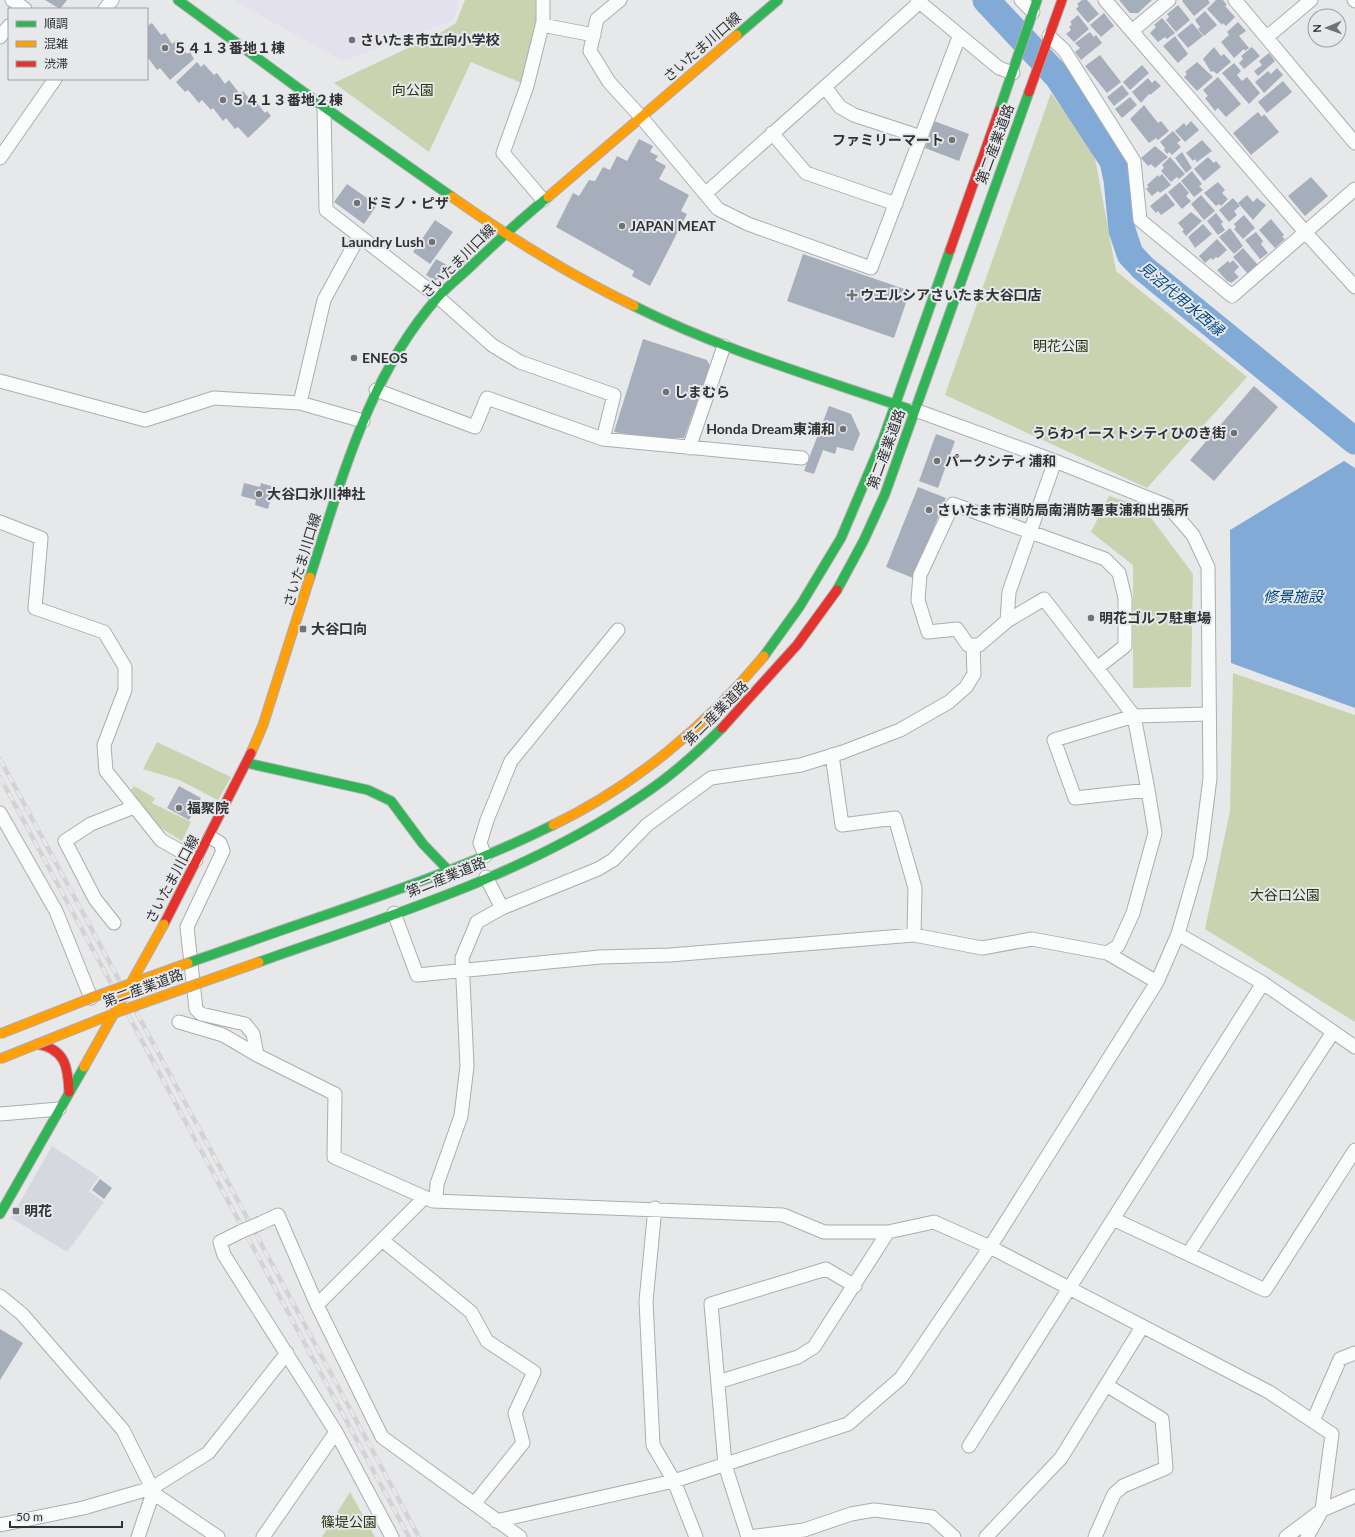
<svg xmlns="http://www.w3.org/2000/svg" width="1355" height="1537" viewBox="0 0 1355 1537" font-family="Lato,'Noto Sans JP',sans-serif">
	<rect width="100%" height="100%" fill="#e7e8ea"/>
	<path fill="#d5d8de" d="M 52,1146 L 99,1177 L 89,1191 L 104,1202 L 67,1252 L 11,1218 Z"/>
	<path fill="#e3e1ed" d="M 233,0 L 459,0 L 454,20 L 343,61 Z"/>
	<path fill="#cad3af" d="M 465,0 L 539,0 L 533,49 L 524,84 L 471,62 L 429,152 L 334,83 L 440,33 L 456,23 Z
		M 1051,93 L 1094,153 L 1116,271 L 1247,377 L 1147,488 L 945,395 Z
		M 1109,496 L 1143,507 L 1193,574 L 1191,687 L 1133,688 L 1133,565 L 1091,532 Z
		M 1233,673 L 1355,715 L 1355,1022 L 1205,929 L 1230,811 Z
		M 157,742 L 231,777 L 218,800 L 179,780 L 143,769 Z
		M 134,786 L 155,798 L 152,803 L 191,822 L 182,841 L 156,825 L 131,790 Z
		M 350,1492 L 375,1537 L 322,1537 Z"/>
	<path fill="#81aad6" d="M 1344,461 L 1355,468 L 1355,708 L 1231,663 L 1230,530 Z"/>
	<g fill="none" stroke-linecap="round" stroke-linejoin="round">
		<path stroke="#81aad6" stroke-width="27" d="M 986,0 L 1058,77 L 1113,161 L 1117,180 L 1122,230 L 1130,254 L 1143,268 L 1355,441"/>
	</g>
	<path fill="#a6aebc" d="M 45,0 L 67,0 L 60,9 Z
		M 1082,0 L 1087,0 L 1099,14 L 1088,23 L 1076,9 L 1079,6 L 1077,4 Z
		M 1119,0 L 1152,0 L 1138,13 L 1130,13 Z
		M 1183,0 L 1208,0 L 1210,3 L 1194,16 L 1182,1 Z
		M 1216,0 L 1223,0 L 1227,5 L 1225,6 L 1235,17 L 1226,26 L 1223,23 L 1222,25 L 1207,9 Z
		M 1178,5 L 1190,20 L 1176,32 L 1166,20 L 1169,17 L 1167,14 Z
		M 1205,11 L 1217,25 L 1204,36 L 1198,29 L 1200,27 L 1195,20 Z
		M 1104,13 L 1114,26 L 1101,37 L 1090,25 Z
		M 1078,15 L 1089,29 L 1074,42 L 1066,34 L 1071,30 L 1069,27 L 1072,24 L 1070,22 Z
		M 1162,18 L 1175,33 L 1167,39 L 1165,37 L 1158,42 L 1150,33 L 1156,27 L 1154,25 Z
		M 1238,22 L 1246,31 L 1239,36 L 1249,48 L 1245,51 L 1244,49 L 1234,58 L 1221,42 L 1229,35 L 1227,32 Z
		M 152,23 L 161,35 L 165,33 L 172,44 L 177,40 L 187,54 L 190,52 L 194,59 L 170,80 L 160,68 L 157,70 L 149,59 L 147,60 L 147,26 Z
		M 1192,23 L 1203,36 L 1188,48 L 1177,35 Z
		M 1090,32 L 1094,37 L 1096,35 L 1102,43 L 1081,60 L 1075,52 L 1080,48 L 1075,43 Z
		M 1175,36 L 1188,54 L 1178,63 L 1163,46 Z
		M 1214,47 L 1221,56 L 1224,54 L 1231,62 L 1217,74 L 1213,71 L 1211,72 L 1203,59 Z
		M 1252,47 L 1260,56 L 1244,69 L 1239,63 L 1243,59 L 1241,56 Z
		M 1269,53 L 1275,61 L 1258,76 L 1254,71 L 1262,65 L 1259,61 Z
		M 1100,55 L 1121,82 L 1107,93 L 1085,66 Z
		M 197,62 L 201,67 L 204,64 L 214,75 L 217,73 L 225,84 L 229,80 L 240,94 L 243,91 L 252,102 L 254,99 L 265,113 L 267,111 L 271,116 L 248,138 L 238,127 L 235,129 L 226,118 L 223,121 L 213,108 L 211,110 L 202,100 L 199,103 L 188,90 L 185,92 L 176,82 Z
		M 1197,62 L 1213,77 L 1197,91 L 1184,77 L 1187,74 L 1185,72 Z
		M 1234,63 L 1241,71 L 1237,75 L 1242,81 L 1247,77 L 1260,93 L 1249,104 L 1222,73 Z
		M 1142,65 L 1149,73 L 1130,90 L 1123,82 Z
		M 1277,68 L 1283,75 L 1264,93 L 1255,82 L 1268,71 L 1271,74 Z
		M 1218,77 L 1241,104 L 1226,117 L 1218,108 L 1215,111 L 1205,98 L 1208,96 L 1203,90 Z
		M 1148,78 L 1152,83 L 1155,80 L 1161,86 L 1150,95 L 1149,94 L 1141,103 L 1132,92 Z
		M 1283,81 L 1292,92 L 1267,113 L 1258,102 Z
		M 1122,85 L 1129,94 L 1114,106 L 1107,97 Z
		M 1130,97 L 1137,105 L 1122,118 L 1115,109 Z
		M 1144,105 L 1158,123 L 1161,121 L 1169,131 L 1158,140 L 1156,138 L 1149,143 L 1130,119 Z
		M 1258,112 L 1262,117 L 1264,114 L 1279,132 L 1251,155 L 1233,133 Z
		M 934,121 L 969,134 L 959,161 L 925,148 Z
		M 1191,121 L 1199,130 L 1185,142 L 1175,131 L 1184,123 L 1186,126 Z
		M 1173,131 L 1181,140 L 1177,143 L 1181,147 L 1172,155 L 1169,152 L 1167,154 L 1164,150 L 1165,148 L 1160,142 Z
		M 639,139 L 653,146 L 650,152 L 658,156 L 655,160 L 666,166 L 659,179 L 689,195 L 681,211 L 687,214 L 650,286 L 632,276 L 634,271 L 556,227 L 573,193 L 579,196 L 589,180 L 595,181 L 603,167 L 610,170 L 617,156 L 627,161 Z
		M 1202,140 L 1212,151 L 1197,162 L 1195,159 L 1193,161 L 1186,153 Z
		M 1155,146 L 1168,157 L 1155,168 L 1151,164 L 1148,166 L 1141,158 Z
		M 1182,152 L 1192,168 L 1186,173 L 1175,158 Z
		M 1170,157 L 1185,174 L 1179,179 L 1177,177 L 1171,182 L 1161,171 L 1164,168 L 1162,165 Z
		M 1208,157 L 1214,163 L 1216,161 L 1221,167 L 1204,181 L 1194,169 Z
		M 1192,171 L 1202,184 L 1199,186 L 1203,190 L 1194,197 L 1181,181 Z
		M 1162,174 L 1171,185 L 1160,193 L 1158,191 L 1152,196 L 1146,189 L 1149,187 L 1147,185 L 1158,175 L 1159,177 Z
		M 1311,177 L 1328,196 L 1305,216 L 1288,196 Z
		M 1180,182 L 1189,193 L 1186,196 L 1191,201 L 1182,209 L 1168,192 Z
		M 1218,182 L 1225,190 L 1222,193 L 1228,199 L 1221,206 L 1219,204 L 1216,206 L 1204,193 Z
		M 347,184 L 377,205 L 364,224 L 334,202 Z
		M 1166,193 L 1175,205 L 1161,215 L 1158,211 L 1156,213 L 1150,206 Z
		M 1201,195 L 1215,211 L 1204,220 L 1191,204 Z
		M 1247,195 L 1253,202 L 1257,198 L 1266,205 L 1253,220 L 1238,203 Z
		M 1233,198 L 1240,206 L 1234,211 L 1237,215 L 1229,222 L 1219,210 Z
		M 1191,212 L 1202,221 L 1186,236 L 1182,231 L 1184,230 L 1178,223 Z
		M 1216,213 L 1223,222 L 1221,224 L 1225,230 L 1218,235 L 1207,221 Z
		M 1244,215 L 1255,228 L 1243,239 L 1234,229 L 1236,227 L 1234,224 Z
		M 1271,219 L 1284,235 L 1282,237 L 1285,239 L 1275,248 L 1259,230 Z
		M 435,220 L 453,232 L 430,264 L 413,252 Z
		M 1203,224 L 1212,234 L 1195,248 L 1188,237 Z
		M 1230,228 L 1243,246 L 1234,254 L 1219,237 Z
		M 1256,232 L 1263,241 L 1261,244 L 1268,253 L 1260,259 L 1245,240 Z
		M 1217,239 L 1227,250 L 1218,258 L 1216,257 L 1213,260 L 1211,258 L 1205,263 L 1199,256 Z
		M 1243,248 L 1258,265 L 1248,274 L 1233,257 Z
		M 803,254 L 910,291 L 894,338 L 787,301 Z
		M 436,259 L 449,266 L 442,277 L 435,281 L 426,275 Z
		M 1233,260 L 1239,267 L 1234,272 L 1239,277 L 1231,283 L 1229,281 L 1228,282 L 1217,270 L 1228,261 L 1230,263 Z
		M 643,339 L 707,360 L 710,366 L 684,438 L 658,439 L 614,432 Z
		M 1254,386 L 1278,407 L 1214,481 L 1190,460 Z
		M 829,406 L 851,414 L 860,434 L 853,451 L 837,447 L 835,454 L 823,450 L 814,474 L 804,471 Z
		M 936,434 L 955,441 L 938,488 L 919,481 Z
		M 244,483 L 260,487 L 261,483 L 274,487 L 268,509 L 255,505 L 256,500 L 241,496 Z
		M 918,487 L 946,498 L 913,578 L 886,567 Z
		M 179,786 L 201,798 L 189,820 L 167,808 Z
		M 100,1179 L 112,1188 L 104,1199 L 92,1190 Z
		M 0,1329 L 23,1343 L 0,1380 Z"/>
	<g fill="none" stroke-linecap="round" stroke-linejoin="round">
		<defs>
			<path id="street" d="M 12,0 L 25,9
				M 543,0 L 543,22 L 527,86 L 503,153 L 543,200
				M 620,0 L 597,19 L 590,51 L 609,82 L 641,117 L 718,209 L 748,224 L 871,268 L 959,37
				M 917,0 L 999,68 L 1013,73
				M 1021,0 L 1033,12
				M 1105,0 L 1305,232 L 1355,287
				M 1235,0 L 1355,143
				M 1354,0 L 1355,1
				M 105,9 L 112,0
				M 542,25 L 594,35
				M 1133,30 L 1169,0
				M 1049,36 L 1064,50 L 1134,161 L 1140,220 L 1232,296 L 1355,189
				M 0,37 L 9,26
				M 1267,37 L 1311,0
				M 825,87 L 840,107 L 854,115 L 921,137
				M 324,107 L 326,210 L 438,297 L 492,345 L 520,362 L 614,395 L 603,439
				M 772,133 L 806,173 L 896,204
				M 0,158 L 55,79
				M 705,194 L 920,2
				M 0,381 L 145,420 L 214,398 L 300,403 L 363,421
				M 376,390 L 475,427 L 487,398 L 603,439 L 802,458
				M 300,403 L 324,300 L 359,236
				M 689,448 L 724,346
				M 0,522 L 41,538 L 35,608 L 104,632 L 125,667 L 125,690 L 104,745 L 106,771 L 161,840 L 196,860
				M 1007,621 L 1009,592 L 1055,461
				M 1097,668 L 1125,646 L 1125,598 L 1119,573 L 1105,559 L 953,504 L 920,575 L 918,600 L 928,632 L 957,629 L 968,645 L 979,645 L 1007,621 L 1044,599 L 1134,716 L 1148,790 L 1155,833 L 1133,913 L 1118,946 L 1107,953
				M 832,755 L 842,825 L 895,818 L 915,888 L 914,935
				M 1148,790 L 1075,798 L 1054,740 L 1134,716 L 1209,714
				M 0,813 L 56,911 L 91,998
				M 210,837 L 220,843 L 223,851 L 187,927 L 196,1009 L 201,1014 L 245,1024 L 253,1034 L 257,1055 L 335,1094 L 334,1157 L 433,1201 L 783,1215 L 824,1232 L 888,1232 L 934,1222 L 990,1247 L 1269,1392 L 1332,1434 L 1322,1510 L 1307,1537
				M 485,856 L 480,843 L 487,820 L 511,761 L 618,630
				M 502,908 L 598,869 L 613,860 L 647,825 L 711,778 L 801,765 L 843,752 L 900,730 L 949,702 L 966,687 L 974,674 L 973,645
				M 394,913 L 417,975 L 600,957 L 670,955 L 914,935 L 982,948 L 1032,939 L 1107,953 L 1157,982
				M 114,923 L 95,899 L 65,841 L 91,824 L 134,807
				M 1178,934 L 1263,983 L 1355,1047
				M 179,1022 L 223,1035 L 257,1055
				M 0,1114 L 59,1109
				M 436,1201 L 437,1184 L 461,1116 L 467,1066 L 462,958 L 477,922 L 502,908 L 486,877
				M 655,1208 L 646,1301 L 653,1445 L 674,1481 L 696,1537
				M 1113,1219 L 1265,1290 L 1355,1150
				M 261,1223 L 278,1215 L 317,1305 L 382,1437 L 520,1537
				M 242,1231 L 220,1242 L 224,1255 L 336,1432 L 392,1537
				M 382,1240 L 471,1312 L 487,1341 L 534,1372 L 515,1413 L 523,1443 L 474,1504
				M 1188,1254 L 1333,1032
				M 0,1296 L 22,1314 L 123,1430 L 152,1488 L 153,1493 L 218,1537
				M 317,1305 L 425,1197
				M 718,1382 L 798,1357 L 814,1347 L 888,1232
				M 1313,1421 L 1340,1359 L 1355,1353
				M 969,1446 L 1263,983
				M 496,1521 L 674,1481 L 848,1424 L 901,1378 L 990,1247 L 1157,982 L 1178,934 L 1200,857 L 1210,778 L 1208,567 L 1193,535 L 1168,506 L 1055,461 L 915,410
				M 0,1525 L 83,1508 L 152,1488 L 208,1453 L 287,1353
				M 138,1537 L 153,1493
				M 263,1537 L 336,1432
				M 748,1537 L 725,1465 L 711,1304 L 826,1269 L 855,1286
				M 749,1537 L 804,1530 L 851,1514 L 874,1510 L 932,1517 L 954,1537
				M 986,1537 L 1061,1458 L 1142,1327
				M 1095,1537 L 1114,1494 L 1123,1486 L 1166,1468 L 1162,1419 L 1106,1385
				M 1286,1537 L 1322,1510 L 1355,1496"/>
			<path id="fast" d="M 178,0 L 324,107 L 452,197
				M 737,35 L 778,0
				M 999,111 L 1037,0
				M 634,306 C 722,350 816,377 909,409
				M 310,577 C 342,479 368,376 438,297 C 447,287 457,279 467,270 C 493,245 520,220 548,197
				M 837,590 L 864,540 L 885,494 L 1029,92
				M 764,656 L 800,606 L 841,538 L 883,439 L 950,250
				M 247,763 L 368,790 L 391,801 L 423,844 L 448,870
				M 251,941 C 352,905 456,873 553,825
				M 259,962 C 389,916 526,875 641,796 C 670,777 697,753 722,728
				M 0,1214 L 84,1067"/>
			<path id="slow" d="M 452,197 C 510,238 570,275 634,306
				M 548,197 L 737,35
				M 251,753 L 263,725 L 310,577
				M 553,825 C 634,786 707,725 764,656"/>
			<path id="jam" d="M 1029,92 L 1062,0
				M 950,250 L 999,111
				M 722,728 L 797,645 L 837,590
				M 164,924 L 251,753
				M 37,1044 C 65,1049 68,1066 69,1092"/>
		</defs>
		<use href="#street" stroke="#adadaf" stroke-width="15"/>
		<use href="#fast" stroke="#adadaf" stroke-width="11"/>
		<use href="#slow" stroke="#adadaf" stroke-width="11"/>
		<use href="#jam" stroke="#adadaf" stroke-width="11"/>
		<use href="#street" stroke="#fbfcfc" stroke-width="13"/>
		<use href="#fast" stroke="#30b455" stroke-width="9"/>
		<use href="#slow" stroke="#ff9f0a" stroke-width="9"/>
		<use href="#jam" stroke="#e5322d" stroke-width="9"/>
		<defs>
			<path id="rail" d="M 0,759 L 419,1537
				M 0,777 L 409,1537"/>
		</defs>
		<use href="#rail" stroke="#d3d3d4" stroke-width="4.5"/>
		<use href="#rail" stroke="#e6e8eb" stroke-width="3" stroke-dasharray="9" stroke-linecap="butt"/>
		<defs>
			<path id="street-bridge" d="M 242,1231 L 261,1223"/>
			<path id="fast-bridge" d="M 188,963 L 251,941"/>
			<path id="slow-bridge" d="M 0,1034 L 91,998 L 188,963
				M 0,1059 L 115,1013 L 259,962
				M 84,1067 L 164,924"/>
		</defs>
		<use href="#street-bridge" stroke="#adadaf" stroke-width="15" stroke-linecap="butt"/>
		<use href="#fast-bridge" stroke="#adadaf" stroke-width="11" stroke-linecap="butt"/>
		<use href="#slow-bridge" stroke="#adadaf" stroke-width="11" stroke-linecap="butt"/>
		<use href="#street-bridge" stroke="#fbfcfc" stroke-width="13"/>
		<use href="#fast-bridge" stroke="#30b455" stroke-width="9"/>
		<use href="#slow-bridge" stroke="#ff9f0a" stroke-width="9"/>
	</g>
	<g fill="#717273" stroke="#e6e8eb" stroke-width="1.5">
		<circle cx="352" cy="40" r="4"/>
		<circle cx="165" cy="48" r="4"/>
		<circle cx="223" cy="100" r="4"/>
		<circle cx="952" cy="140" r="4"/>
		<circle cx="357" cy="203" r="4"/>
		<circle cx="622" cy="226" r="4"/>
		<circle cx="432" cy="242" r="4"/>
		<path d="M850 289h4v4h4v4h-4v4h-4v-4h-4v-4h4z"/>
		<circle cx="354" cy="358" r="4"/>
		<circle cx="666" cy="392" r="4"/>
		<circle cx="843" cy="429" r="4"/>
		<circle cx="1234" cy="433" r="4"/>
		<circle cx="937" cy="461" r="4"/>
		<circle cx="259" cy="494" r="4"/>
		<circle cx="929" cy="510" r="4"/>
		<circle cx="1091" cy="618" r="4"/>
		<rect x="299" y="625" width="8" height="8" rx="2"/>
		<circle cx="179" cy="808" r="4"/>
		<rect x="12" y="1207" width="8" height="8" rx="2"/>
	</g>
	<g text-anchor="middle" stroke-width="4" stroke-linejoin="round" paint-order="stroke">
		<g font-size="14" font-weight="bold" fill="#313233" stroke="#e6e8eb" text-anchor="start">
			<text x="360" y="45">さいたま市立向小学校</text>
			<text x="173" y="53">５４１３番地１棟</text>
			<text x="231" y="105">５４１３番地２棟</text>
			<text x="944" y="145" text-anchor="end">ファミリーマート</text>
			<text x="365" y="208">ドミノ・ピザ</text>
			<text x="630" y="231">JAPAN MEAT</text>
			<text x="424" y="247" text-anchor="end">Laundry Lush</text>
			<text x="860" y="300">ウエルシアさいたま大谷口店</text>
			<text x="362" y="363">ENEOS</text>
			<text x="674" y="397">しまむら</text>
			<text x="835" y="434" text-anchor="end">Honda Dream東浦和</text>
			<text x="1226" y="438" text-anchor="end">うらわイーストシティひのき街</text>
			<text x="945" y="466">パークシティ浦和</text>
			<text x="267" y="499">大谷口氷川神社</text>
			<text x="937" y="515">さいたま市消防局南消防署東浦和出張所</text>
			<text x="1099" y="623">明花ゴルフ駐車場</text>
			<text x="311" y="634">大谷口向</text>
			<text x="187" y="813">福聚院</text>
			<text x="24" y="1216">明花</text>
		</g>
		<g font-size="14" fill="#313233" stroke="#e6e8eb">
			<text transform="translate(702 47) rotate(-41)" y="5">さいたま川口線</text>
			<text transform="translate(995 144) rotate(-70)" y="5">第二産業道路</text>
			<text transform="translate(458 261) rotate(-45)" y="5">さいたま川口線</text>
			<text transform="translate(886 449) rotate(-70)" y="5">第二産業道路</text>
			<text transform="translate(302 560) rotate(-73)" y="5">さいたま川口線</text>
			<text transform="translate(716 713) rotate(-45)" y="5">第二産業道路</text>
			<text transform="translate(446 877) rotate(-22)" y="5">第二産業道路</text>
			<text transform="translate(172 879) rotate(-62)" y="5">さいたま川口線</text>
			<text transform="translate(143 988) rotate(-20)" y="5">第二産業道路</text>
		</g>
		<g font-size="14" fill="#2f3611" stroke="#e6e8eb">
			<text x="413" y="95">向公園</text>
			<text x="1061" y="351">明花公園</text>
			<text x="1285" y="900">大谷口公園</text>
			<text x="349" y="1527">篠堤公園</text>
		</g>
		<g font-size="15" font-style="italic" fill="#014880" stroke="#e6e8eb">
			<text transform="translate(1181 299) rotate(40)" y="5">見沼代用水西縁</text>
			<text x="1293" y="602">修景施設</text>
		</g>
	</g>
	<rect x="8" y="8" width="140" height="72" fill="#e6e8eb" stroke="#9e9fa1"/>
	<rect x="16" y="21" width="20" height="6" fill="#30b455" stroke="#9e9fa1"/>
	<text x="44" y="28" font-size="12" fill="#313233">順調</text>
	<rect x="16" y="41" width="20" height="6" fill="#ff9f0a" stroke="#9e9fa1"/>
	<text x="44" y="48" font-size="12" fill="#313233">混雑</text>
	<rect x="16" y="61" width="20" height="6" fill="#e5322d" stroke="#9e9fa1"/>
	<text x="44" y="68" font-size="12" fill="#313233">渋滞</text>
	<g transform="translate(1327 28) rotate(268)"><circle r="19" fill="#e6e8eb" stroke="#9e9fa1"/>
	<path d="M0-3L7 15L0 10L-7 15Z" fill="#717273"/>
	<text y="-6" font-size="11" font-weight="bold" text-anchor="middle" fill="#313233">N</text>
	</g>
	<path d="M10 1521v6h112v-6" fill="none" stroke="#313233" stroke-width="2"/>
	<text x="16" y="1521" font-size="12" fill="#313233" stroke="#e6e8eb" stroke-width="3" paint-order="stroke">50 m</text>
</svg>
